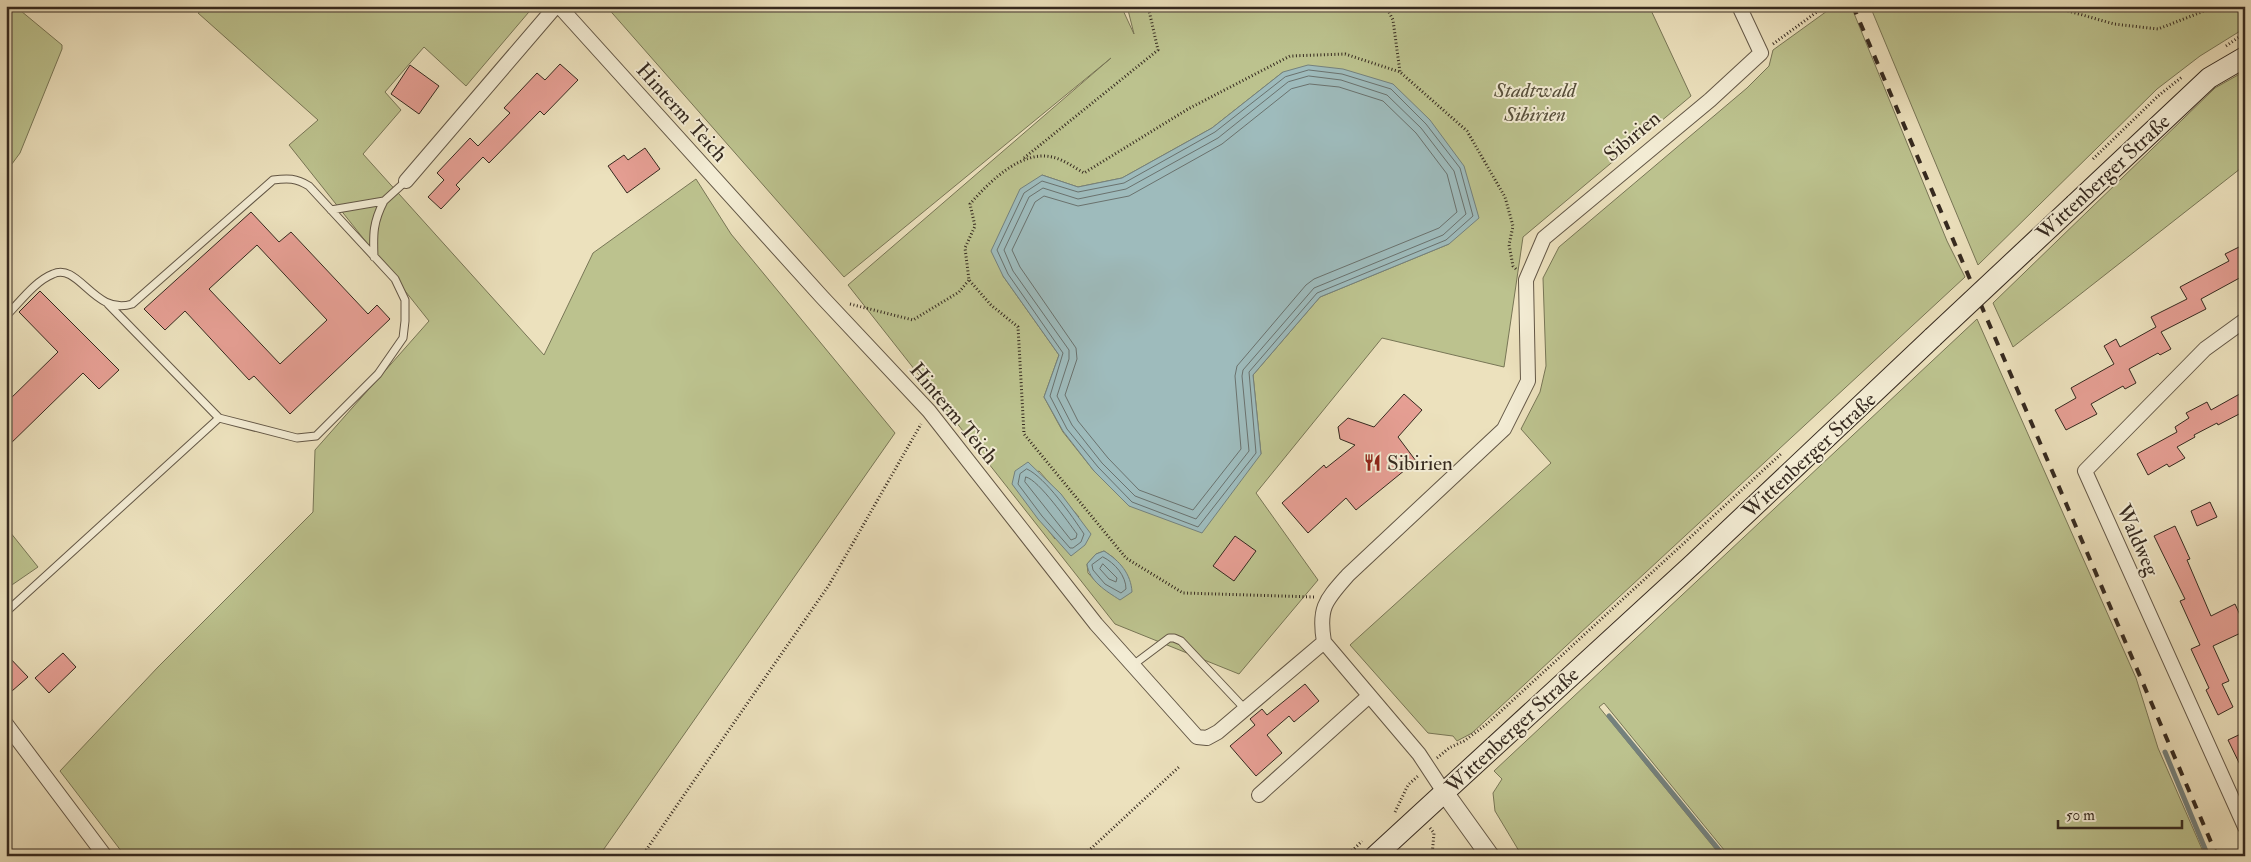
<svg xmlns="http://www.w3.org/2000/svg" width="2251" height="862" viewBox="0 0 2251 862" font-family="'IM FELL Double Pica',serif">
	<rect width="100%" height="100%" fill="#ece1bd"/>
	<filter id="stains"><feTurbulence type="fractalNoise" baseFrequency=".004" numOctaves="4"/><feColorMatrix values="0 0 0 0 .2 0 0 0 0 .09 0 0 0 0 .02 0 0 0 .5 -.17"/></filter>
	<radialGradient id="worn" r=".72"><stop offset=".6" stop-color="#630" stop-opacity="0"/><stop offset="1" stop-color="#630" stop-opacity=".3"/></radialGradient>
	<path fill="#bcc28e" stroke="#787656" fill-rule="evenodd" d="M 6,6 L 15,6 L 62,45 L 62,49 L 20,153 L 6,172 Z
		M 208,6 L 534,6 L 466,86 L 424,47 L 385,92 L 401,110 L 363,154 L 544,355 L 593,253 L 696,179 L 731,234 L 895,433 L 599,856 L 125,856 L 60,771 L 158,667 L 313,512 L 315,450 L 429,321 L 289,145 L 318,120 L 198,13 Z
		M 606,6 L 1121,6 L 1134,34 L 1127,6 L 1649,6 L 1691,96 L 1523,237 L 1504,367 L 1382,338 L 1256,493 L 1318,580 L 1239,674 L 1115,624 L 848,285 L 1111,58 L 844,277 ZM 1283,72 L 1449,244 L 1320,297 L 1253,375 L 1261,454 L 1129,506 L 1094,471 L 1063,432 L 1044,397 L 1059,355 L 1003,276 L 1042,175 L 1078,187 L 1122,178 L 1212,128 ZM 1039,471 L 1079,517 L 1055,539 L 1013,484 ZM 1104,551 L 1114,558 L 1101,587 L 1088,573 L 1087,564 L 1096,554 Z
		M 1834,6 L 1851,6 L 1947,241 L 1965,277 L 1472,733 L 1457,741 L 1453,736 L 1428,733 L 1350,645 L 1551,463 L 1521,429 L 1540,392 L 1546,366 L 1543,278 L 1559,247 L 1747,88 L 1769,66 L 1773,50 Z
		M 1870,6 L 2245,6 L 2245,28 L 2200,56 L 2157,89 L 1978,265 Z
		M 2245,71 L 2245,165 L 2013,347 L 1993,303 L 2215,88 Z
		M 1977,319 L 2136,678 L 2158,748 L 2205,856 L 1729,856 L 1604,703 L 1599,707 L 1721,856 L 1522,856 L 1495,811 L 1493,793 L 1502,779 L 1494,771 Z
		M 6,527 L 38,567 L 6,589 Z"/>
	<path fill="#9ebbbc" stroke="#74817d" d="M 1308,65 L 1343,69 L 1393,84 L 1430,120 L 1464,166 L 1479,218 L 1449,244 L 1320,297 L 1253,375 L 1261,454 L 1202,533 L 1129,506 L 1094,471 L 1063,431 L 1044,397 L 1059,355 L 1003,276 L 991,251 L 1020,189 L 1042,175 L 1078,187 L 1122,178 L 1212,128 L 1283,72 Z
		M 1028,462 L 1061,494 L 1091,534 L 1085,545 L 1071,556 L 1038,519 L 1012,484 L 1015,471 Z
		M 1104,551 C 1120,561 1131,574 1132,592 L 1120,600 C 1106,591 1089,581 1087,564 L 1096,554 Z"/>
	<g fill="none" stroke-linecap="round" stroke-linejoin="round">
		<path stroke="#6a726e" stroke-width="1" d="M 1309,70 L 1342,74 L 1391,89 L 1426,124 L 1460,168 L 1473,216 L 1446,240 L 1317,293 L 1249,372 L 1256,453 L 1198,527 L 1132,502 L 1098,467 L 1067,429 L 1050,396 L 1063,353 L 1008,274 L 997,250 L 1024,193 L 1042,181 L 1078,192 L 1124,183 L 1215,132 L 1285,77 Z
			M 1309,76 L 1341,80 L 1387,95 L 1421,128 L 1454,171 L 1466,214 L 1443,235 L 1314,288 L 1243,370 L 1242,376 L 1249,451 L 1196,519 L 1135,496 L 1102,463 L 1072,425 L 1057,396 L 1069,359 L 1069,350 L 1013,271 L 1004,250 L 1029,197 L 1043,188 L 1078,199 L 1126,189 L 1218,138 L 1288,82 Z
			M 1310,84 L 1339,87 L 1383,101 L 1416,133 L 1447,174 L 1457,212 L 1439,228 L 1314,279 L 1306,285 L 1237,366 L 1235,376 L 1241,449 L 1193,510 L 1139,490 L 1108,458 L 1078,421 L 1065,395 L 1077,359 L 1076,348 L 1020,267 L 1012,250 L 1035,202 L 1044,196 L 1078,206 L 1129,196 L 1222,144 L 1291,89 Z
			M 1027,469 C 1046,478 1072,516 1084,534 L 1081,542 L 1073,548 L 1070,548 L 1042,516 L 1018,484 L 1020,474 Z
			M 1026,477 C 1039,480 1068,522 1077,534 L 1076,538 L 1071,540 L 1025,482 Z
			M 1103,557 C 1115,563 1126,576 1126,589 L 1121,593 L 1105,584 L 1093,570 L 1092,565 Z
			M 1103,564 L 1117,578 L 1116,582 L 1109,579 L 1100,569 Z"/>
		<path stroke="#74817d" stroke-width="5" d="M 1609,716 L 1724,856
			M 2165,752 L 2208,856"/>
	</g>
	<path fill="#e69f94" stroke="#35291f" fill-rule="evenodd" d="M 560,64 L 578,80 L 544,115 L 540,111 L 489,163 L 483,157 L 456,185 L 460,189 L 441,209 L 428,197 L 444,180 L 437,173 L 470,138 L 478,146 L 510,113 L 504,108 L 537,73 L 545,80 Z
		M 410,65 L 439,86 L 419,114 L 391,94 Z
		M 645,148 L 660,169 L 627,193 L 608,166 L 624,155 L 628,160 Z
		M 251,212 L 279,242 L 291,232 L 368,314 L 377,305 L 390,319 L 290,414 L 254,376 L 249,380 L 185,311 L 165,330 L 144,309 ZM 257,245 L 327,320 L 280,364 L 209,289 Z
		M 2245,244 L 2245,275 L 2201,299 L 2206,309 L 2161,332 L 2171,349 L 2160,355 L 2158,353 L 2129,369 L 2136,383 L 2125,389 L 2123,386 L 2091,404 L 2097,414 L 2066,430 L 2055,410 L 2076,398 L 2071,388 L 2114,364 L 2104,346 L 2116,339 L 2120,347 L 2156,327 L 2151,317 L 2187,299 L 2180,287 L 2229,261 L 2225,254 Z
		M 40,291 L 119,370 L 99,389 L 83,373 L 6,448 L 6,403 L 58,352 L 19,312 Z
		M 2245,391 L 2245,411 L 2218,425 L 2217,423 L 2194,435 L 2195,437 L 2177,447 L 2185,458 L 2169,467 L 2167,464 L 2148,475 L 2137,454 L 2177,432 L 2175,427 L 2189,418 L 2186,413 L 2207,402 L 2211,410 Z
		M 1404,394 L 1422,410 L 1398,437 L 1416,461 L 1356,510 L 1346,498 L 1308,533 L 1282,503 L 1324,465 L 1326,468 L 1355,445 L 1340,439 L 1338,427 L 1348,418 L 1374,427 Z
		M 2210,502 L 2217,517 L 2197,526 L 2191,511 Z
		M 2175,526 L 2190,559 L 2187,560 L 2211,616 L 2235,604 L 2245,626 L 2245,631 L 2213,646 L 2229,681 L 2222,684 L 2233,707 L 2218,715 L 2206,690 L 2209,688 L 2191,649 L 2200,645 L 2180,601 L 2185,599 L 2154,536 Z
		M 1235,536 L 1256,551 L 1234,581 L 1213,566 Z
		M 63,653 L 76,667 L 49,693 L 35,678 Z
		M 6,654 L 28,677 L 12,691 L 6,684 Z
		M 1305,684 L 1319,701 L 1294,722 L 1289,716 L 1267,735 L 1282,753 L 1256,776 L 1230,746 L 1255,725 L 1250,719 L 1262,709 L 1267,715 Z
		M 2245,732 L 2245,775 L 2228,740 Z"/>
	<g fill="none" stroke-linecap="round" stroke-linejoin="round">
		<defs>
			<path id="service" d="M 331,210 L 384,201 L 406,181
				M 374,257 C 373,234 373,222 384,201
				M 108,304 L 219,418
				M 6,316 C 20,302 35,281 53,274 C 79,262 94,316 132,304 L 273,180 C 288,178 296,178 309,186 L 395,279 L 405,300 L 405,321 L 403,338 L 378,374 L 316,436 L 297,438 L 219,418 L 6,612
				M 1133,665 L 1169,638 L 1174,638 L 1181,641 L 1245,709"/>
			<path id="minor" d="M 559,6 L 822,297 L 929,411 L 1096,624 L 1197,737 L 1207,738 L 1218,732 L 1324,642
				M 406,181 L 556,6
				M 2245,320 L 2205,349 L 2085,471 L 2245,827
				M 6,724 L 105,856
				M 1444,792 L 1419,754 L 1324,642 C 1318,607 1326,600 1348,575 L 1504,429 L 1528,381 L 1526,280 L 1544,238 L 1710,100 L 1761,53 L 1739,6
				M 1259,795 L 1369,696"/>
			<path id="tertiary" d="M 1444,792 L 1490,856"/>
			<path id="secondary" d="M 2075,204 L 2209,78 L 2245,57
				M 1375,856 L 1694,563 L 1933,337"/>
		</defs>
		<use href="#service" stroke="#635746" stroke-width="9"/>
		<use href="#minor" stroke="#635746" stroke-width="16"/>
		<use href="#tertiary" stroke="#635746" stroke-width="20"/>
		<use href="#secondary" stroke="#35291f" stroke-width="22"/>
		<path stroke="#35291f" stroke-width="3" stroke-dasharray="1 2.5" stroke-linecap="butt" d="M 1386,6 L 1393,20 L 1400,72
			M 2051,6 L 2114,24 L 2158,29 L 2217,6
			M 1773,44 L 1825,6
			M 2226,46 L 2245,33
			M 1024,158 L 1158,50 L 1148,6
			M 2093,159 L 2158,96 L 2182,77
			M 850,304 L 913,320 L 959,292 L 969,280
			M 1314,597 L 1183,593 L 1126,558 L 1024,434 L 1018,327 L 991,305 L 969,280 L 965,248 L 975,226 L 970,204 C 989,182 1021,150 1052,157 C 1063,159 1075,168 1084,173 L 1188,109 L 1290,56 L 1345,54 L 1400,72 L 1467,131 L 1505,197 L 1513,226 L 1509,245 L 1513,266 L 1516,269
			M 1437,758 L 1449,748 L 1464,741 L 1487,724 L 1782,453
			M 1395,812 L 1408,785 L 1418,776
			M 1430,828 L 1434,833 L 1432,856
			M 642,856 L 829,585 L 921,424
			M 1083,856 L 1180,766
			M 1347,856 L 1362,841"/>
		<use href="#service" stroke="#f3ecd4" stroke-width="7"/>
		<use href="#minor" stroke="#f3ecd4" stroke-width="14"/>
		<use href="#tertiary" stroke="#f3ecd4" stroke-width="18"/>
		<use href="#secondary" stroke="#f3ecd4" stroke-width="20"/>
		<path stroke="#35291f" stroke-width="4" stroke-dasharray="9 9" stroke-linecap="butt" d="M 1853,6 L 2217,856"/>
		<defs>
			<path id="secondary-bridge" d="M 1933,337 L 2075,204"/>
		</defs>
		<use href="#secondary-bridge" stroke="#35291f" stroke-width="22" stroke-linecap="butt"/>
		<use href="#secondary-bridge" stroke="#f3ecd4" stroke-width="20"/>
	</g>
	<defs>
		<symbol id="restaurant-bare" viewBox="-9 -9 18 18"><path d="M-5-6h1v4h1v-4h1v4h1v-4h1v5L-1.5 .5V6h-2V.5L-5-1ZM5-6V6H3V1.5H1.5Q1.5-4 5-6Z" fill="#8f2418" stroke="#f3ecd4" stroke-width="2.5" paint-order="stroke"/></symbol>
	</defs>
	<g fill-rule="evenodd">
		<use href="#restaurant-bare" x="1360" y="450" width="25" height="25"/>
	</g>
	<g text-anchor="middle" stroke-width="4" stroke-linejoin="round" paint-order="stroke">
		<g font-size="21" font-style="italic" fill="#574f3b" stroke="#f3ecd4">
			<text x="1535" y="97">Stadtwald<tspan x="1535" dy="24">Sibirien</tspan></text>
		</g>
		<g font-size="21" fill="#35291f" stroke="#f3ecd4">
			<text transform="translate(682 112) rotate(48)" y="7">Hinterm Teich</text>
			<text transform="translate(1632 136) rotate(-40)" y="7">Sibirien</text>
			<text transform="translate(2103 177) rotate(-43)" y="7">Wittenberger Straße</text>
			<text transform="translate(954 413) rotate(50)" y="7">Hinterm Teich</text>
			<text transform="translate(1809 455) rotate(-43)" y="7">Wittenberger Straße</text>
			<text transform="translate(2138 540) rotate(66)" y="7">Waldweg</text>
			<text transform="translate(1512 730) rotate(-43)" y="7">Wittenberger Straße</text>
		</g>
		<g font-size="21" fill="#35291f" stroke="#f3ecd4" text-anchor="start">
			<text x="1387" y="470">Sibirien</text>
		</g>
	</g>
	<rect width="2251" height="862" fill="none" stroke="#ece1bd" stroke-width="25"/>
	<rect x="8" y="8" width="2236" height="847" fill="none" stroke="#35291f" stroke-width="2.5"/>
	<rect x="12" y="12" width="2226" height="837" fill="none" stroke="#35291f"/>
	<path d="M2058 820v8h124v-8" fill="none" stroke="#35291f" stroke-width="2.5"/>
	<text x="2066" y="820" font-size="15" fill="#35291f" stroke="#f3ecd4" stroke-width="4" paint-order="stroke">50 m</text>
	<rect width="100%" height="100%" filter="url(#stains)"/>
	<rect width="100%" height="100%" fill="url(#worn)"/>
</svg>
